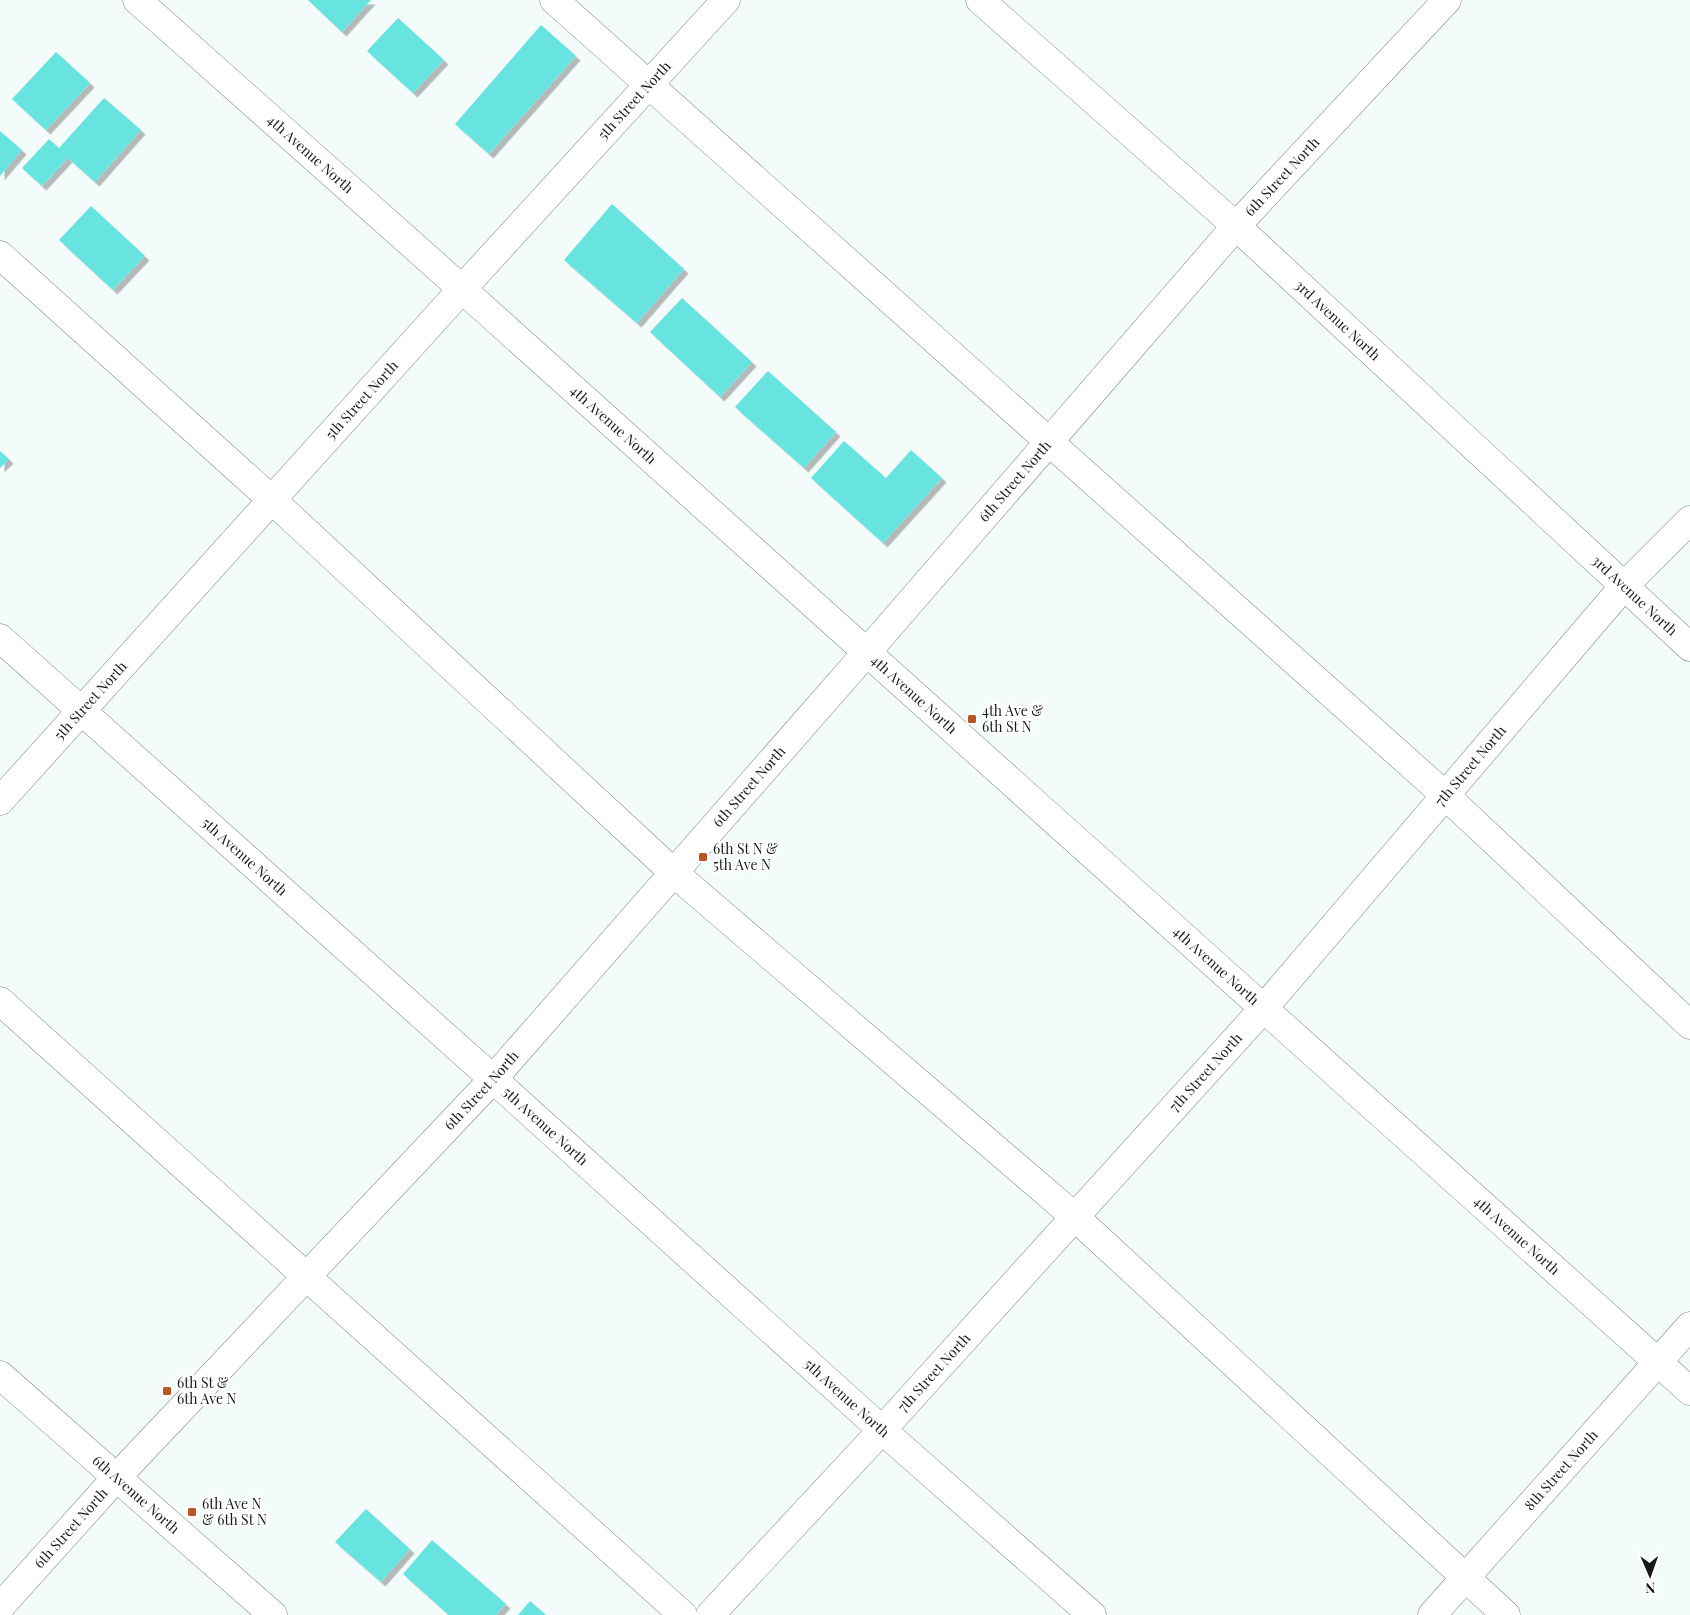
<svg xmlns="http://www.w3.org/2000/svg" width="1690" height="1615" viewBox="0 0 1690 1615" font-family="'Playfair Display',serif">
	<defs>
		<filter id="shadow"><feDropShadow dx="4.5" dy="4.5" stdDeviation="0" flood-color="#0004"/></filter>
	</defs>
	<rect width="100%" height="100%" fill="#f3fcfb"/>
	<path fill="#68e4e0" filter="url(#shadow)" d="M 308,0 L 371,0 L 342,32 Z
		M 398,18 L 444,60 L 413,93 L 367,51 Z
		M 541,25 L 576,56 L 489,154 L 455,124 Z
		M 56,52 L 90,83 L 46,130 L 12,99 Z
		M 104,98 L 141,130 L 95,182 L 68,158 L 42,186 L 22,168 L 49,139 L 59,148 Z
		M 0,131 L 22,150 L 0,176 Z
		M 612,204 L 684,269 L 637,323 L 564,260 Z
		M 91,206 L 145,256 L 113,290 L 59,240 Z
		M 682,298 L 752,362 L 720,397 L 650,332 Z
		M 768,371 L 836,432 L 804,468 L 735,407 Z
		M 844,441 L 886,478 L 911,450 L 942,478 L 883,543 L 811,478 Z
		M 0,451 L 9,459 L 0,468 Z
		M 366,1509 L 410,1549 L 381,1582 L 335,1542 Z
		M 432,1540 L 506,1604 L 496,1615 L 449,1615 L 403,1574 Z
		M 530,1601 L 546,1615 L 518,1615 Z"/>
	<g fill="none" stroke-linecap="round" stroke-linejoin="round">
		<defs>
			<g id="minor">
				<path id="s1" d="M 137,0 L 462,289 L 1690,1391"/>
				<path d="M 554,0 L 1446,796 L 1690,1025"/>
				<path id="s2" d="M 980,0 L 1236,226 L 1690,647"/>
				<path d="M 0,255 L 271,499 L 674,873 L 1075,1217 L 1506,1615"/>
				<path id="s3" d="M 0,638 L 493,1079 L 882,1430 L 1092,1615"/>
				<path id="s4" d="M 0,801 L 462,289 L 726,0"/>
				<path d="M 0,1001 L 683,1615"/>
				<path id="s5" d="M 0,1375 L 273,1615"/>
				<path id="s6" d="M 0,1607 L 116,1478 L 493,1079 L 867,652 L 1236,226 L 1447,0"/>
				<path id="s7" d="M 710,1615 L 882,1430 L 1263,1009 L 1624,586 L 1690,520"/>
				<path id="s8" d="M 1432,1615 L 1690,1326"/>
			</g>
		</defs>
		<use href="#minor" stroke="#7d8484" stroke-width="29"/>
		<use href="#minor" stroke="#fff" stroke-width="28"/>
	</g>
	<g fill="#ba5526" stroke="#fff" stroke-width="2">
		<rect x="967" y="714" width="10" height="10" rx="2.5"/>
		<rect x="698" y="852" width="10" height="10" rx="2.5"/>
		<rect x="162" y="1386" width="10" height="10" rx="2.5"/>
		<rect x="187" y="1507" width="10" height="10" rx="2.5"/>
	</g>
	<g text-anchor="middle" stroke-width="4.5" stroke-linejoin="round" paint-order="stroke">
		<g font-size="14" fill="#161918" stroke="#fff">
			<text dy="5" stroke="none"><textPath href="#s4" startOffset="945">5th Street North</textPath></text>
			<text dy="5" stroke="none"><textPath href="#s1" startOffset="232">4th Avenue North</textPath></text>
			<text dy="5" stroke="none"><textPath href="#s6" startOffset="1921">6th Street North</textPath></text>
			<text dy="5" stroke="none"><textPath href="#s2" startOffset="480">3rd Avenue North</textPath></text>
			<text dy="5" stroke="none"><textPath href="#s4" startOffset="540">5th Street North</textPath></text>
			<text dy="5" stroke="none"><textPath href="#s1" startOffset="638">4th Avenue North</textPath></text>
			<text dy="5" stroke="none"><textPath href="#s6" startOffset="1516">6th Street North</textPath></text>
			<text dy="5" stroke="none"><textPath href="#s2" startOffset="885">3rd Avenue North</textPath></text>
			<text dy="5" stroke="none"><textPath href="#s1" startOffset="1042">4th Avenue North</textPath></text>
			<text dy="5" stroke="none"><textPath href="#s4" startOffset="135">5th Street North</textPath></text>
			<text dy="5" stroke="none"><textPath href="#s7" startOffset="1140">7th Street North</textPath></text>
			<text dy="5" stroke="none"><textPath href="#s6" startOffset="1111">6th Street North</textPath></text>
			<text dy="5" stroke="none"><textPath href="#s3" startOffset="328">5th Avenue North</textPath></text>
			<text dy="5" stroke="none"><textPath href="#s1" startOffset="1448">4th Avenue North</textPath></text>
			<text dy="5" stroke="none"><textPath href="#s7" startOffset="735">7th Street North</textPath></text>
			<text dy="5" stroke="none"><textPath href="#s6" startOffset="706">6th Street North</textPath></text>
			<text dy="5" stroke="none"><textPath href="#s3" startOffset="732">5th Avenue North</textPath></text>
			<text dy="5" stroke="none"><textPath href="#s1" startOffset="1852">4th Avenue North</textPath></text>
			<text dy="5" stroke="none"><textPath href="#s7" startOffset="330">7th Street North</textPath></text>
			<text dy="5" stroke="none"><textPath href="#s3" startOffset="1138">5th Avenue North</textPath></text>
			<text dy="5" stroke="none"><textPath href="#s8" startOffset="194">8th Street North</textPath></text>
			<text dy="5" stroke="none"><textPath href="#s5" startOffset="181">6th Avenue North</textPath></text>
			<text dy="5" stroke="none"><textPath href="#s6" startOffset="106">6th Street North</textPath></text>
		</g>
		<g font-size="14" fill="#161918" stroke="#fff" text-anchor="start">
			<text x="982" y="716">4th Ave &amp;<tspan x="982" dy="16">6th St N</tspan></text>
			<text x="713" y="854">6th St N &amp;<tspan x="713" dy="16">5th Ave N</tspan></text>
			<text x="177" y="1388">6th St &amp;<tspan x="177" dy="16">6th Ave N</tspan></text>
			<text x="202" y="1509">6th Ave N<tspan x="202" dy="16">&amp; 6th St N</tspan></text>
		</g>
	</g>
	<g transform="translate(1650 1575) rotate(178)" stroke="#ffffff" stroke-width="4" paint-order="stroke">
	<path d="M0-4L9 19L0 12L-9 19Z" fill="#161918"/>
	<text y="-8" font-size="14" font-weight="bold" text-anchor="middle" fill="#161918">N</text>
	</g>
</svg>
